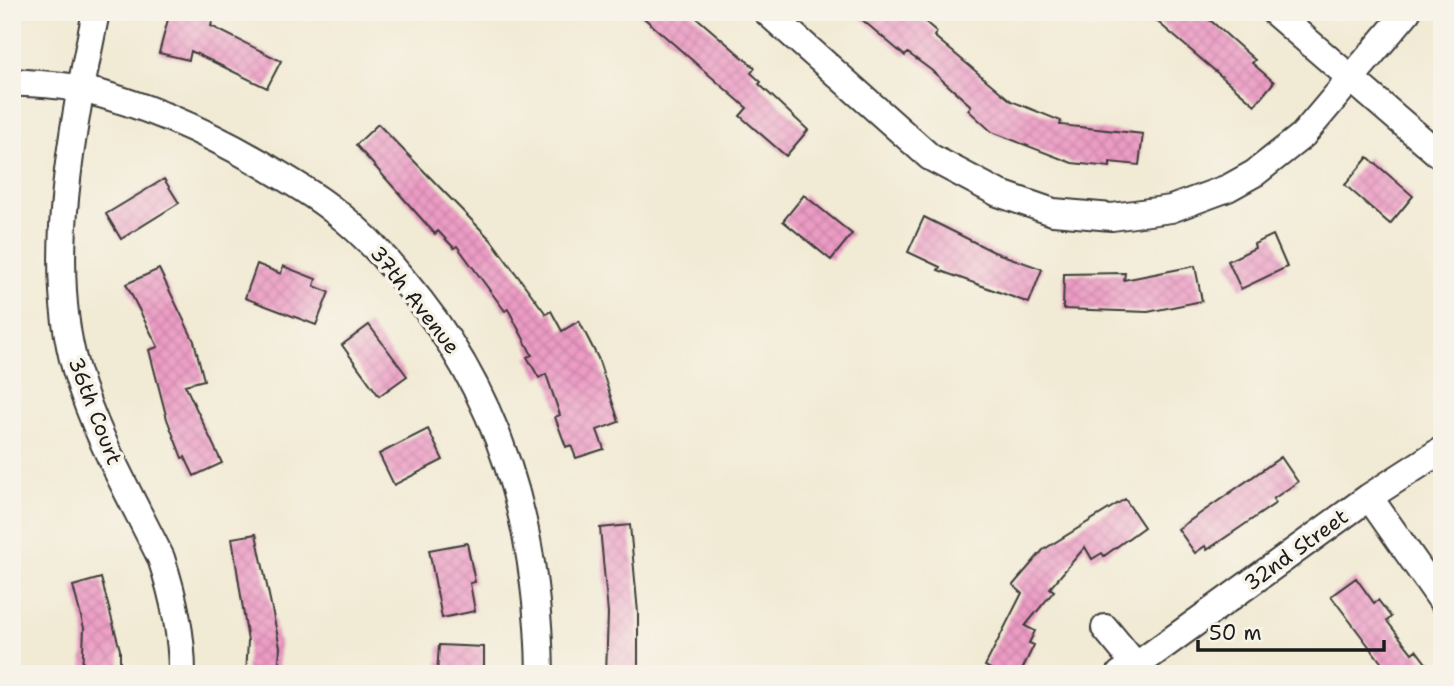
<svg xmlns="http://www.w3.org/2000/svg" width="1454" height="686" viewBox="0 0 1454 686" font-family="'Shantell Sans',sans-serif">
	<defs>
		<pattern id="building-cross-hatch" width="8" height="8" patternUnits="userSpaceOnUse" patternTransform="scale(1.75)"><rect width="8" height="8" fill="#ec9bc4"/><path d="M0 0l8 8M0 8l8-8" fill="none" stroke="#ca85a8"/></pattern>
	</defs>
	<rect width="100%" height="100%" fill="#f7f3e8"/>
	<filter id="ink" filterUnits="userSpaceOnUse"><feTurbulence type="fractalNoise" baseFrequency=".0143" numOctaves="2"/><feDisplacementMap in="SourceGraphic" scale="14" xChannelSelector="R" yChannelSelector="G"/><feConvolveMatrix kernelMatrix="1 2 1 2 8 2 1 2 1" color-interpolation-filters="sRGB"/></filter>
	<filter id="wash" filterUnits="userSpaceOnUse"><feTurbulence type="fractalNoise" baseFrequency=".00686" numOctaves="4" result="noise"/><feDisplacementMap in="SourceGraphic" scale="28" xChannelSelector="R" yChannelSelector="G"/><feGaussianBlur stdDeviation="1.57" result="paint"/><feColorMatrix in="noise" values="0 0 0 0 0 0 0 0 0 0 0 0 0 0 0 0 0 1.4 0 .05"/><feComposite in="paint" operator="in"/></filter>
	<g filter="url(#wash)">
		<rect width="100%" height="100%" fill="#f1ead4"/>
		<g id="blocks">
			<path fill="url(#building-cross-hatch)" d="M 170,12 L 215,12 L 211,26 L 281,61 L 267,88 L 191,51 L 189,60 L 159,53 Z
				M 637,12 L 690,12 L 755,68 L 751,73 L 761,82 L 759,84 L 808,130 L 786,156 L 740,116 L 747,108 Z
				M 853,12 L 914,12 L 937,32 L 934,36 L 1011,101 L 1061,121 L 1060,125 L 1143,134 L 1139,165 L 1110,162 L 1110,167 L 1072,163 L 992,132 L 968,110 L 971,106 L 931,70 L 908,53 L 905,56 Z
				M 1146,12 L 1201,12 L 1255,60 L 1252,63 L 1274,82 L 1255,105 Z
				M 378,124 L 491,240 L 546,314 L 551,311 L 562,331 L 579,321 L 598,358 L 619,422 L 597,430 L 604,449 L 576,458 L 571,445 L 566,447 L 555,417 L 560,415 L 546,374 L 539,378 L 527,357 L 532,355 L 508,309 L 505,311 L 457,246 L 454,248 L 438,231 L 435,234 L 356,145 Z
				M 1368,157 L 1413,196 L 1390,224 L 1345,185 Z
				M 164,179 L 179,203 L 121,239 L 106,214 Z
				M 804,195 L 852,234 L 831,260 L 783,221 Z
				M 924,217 L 994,252 L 1042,269 L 1029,303 L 938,270 L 940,267 L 908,252 Z
				M 1273,235 L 1287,267 L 1241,289 L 1228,261 L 1255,248 L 1254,244 Z
				M 257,264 L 281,274 L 283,266 L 316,279 L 314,286 L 329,292 L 316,325 L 245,298 Z
				M 1195,266 L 1202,301 L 1148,312 L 1063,309 L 1064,274 L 1125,273 L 1124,280 Z
				M 159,269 L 194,341 L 204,380 L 185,385 L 222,463 L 194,476 L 185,457 L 182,458 L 167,419 L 149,350 L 158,347 L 126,284 Z
				M 369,325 L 407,376 L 379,396 L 342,345 Z
				M 428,429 L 443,460 L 394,485 L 379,454 Z
				M 1281,457 L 1298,482 L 1273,499 L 1276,503 L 1207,550 L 1205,546 L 1195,553 L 1178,529 Z
				M 1125,499 L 1144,527 L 1104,556 L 1102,553 L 1092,559 L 1085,547 L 1050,588 L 1054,591 L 1025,626 L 1035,631 L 1029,643 L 1034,645 L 1020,674 L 1000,674 L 985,666 L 1022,593 L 1013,585 L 1043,550 Z
				M 630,525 L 638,613 L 638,674 L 606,674 L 608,613 L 600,528 Z
				M 256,534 L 280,647 L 278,674 L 246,674 L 248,641 L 232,538 Z
				M 467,543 L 475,582 L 470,583 L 475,611 L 442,618 L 429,550 Z
				M 101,578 L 120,650 L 120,674 L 82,674 L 84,628 L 73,586 Z
				M 1356,578 L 1374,603 L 1378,600 L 1391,617 L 1387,621 L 1412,653 L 1416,650 L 1434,674 L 1385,674 L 1388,672 L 1380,661 L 1331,596 Z
				M 439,645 L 484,647 L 484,674 L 437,674 Z"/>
		</g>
	</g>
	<g filter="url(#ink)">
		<use href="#blocks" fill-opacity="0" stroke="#3c3b38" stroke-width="2"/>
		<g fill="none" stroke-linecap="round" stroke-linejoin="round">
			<defs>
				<path id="minor" d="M 96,12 C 74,121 44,261 76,370 C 95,435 131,497 161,558 C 174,597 182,633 182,674
					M 767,12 L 930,157 L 998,193 L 1053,212 L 1112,217 L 1171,209 L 1228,188 L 1255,173 L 1303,135 L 1407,12
					M 1274,12 L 1442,157
					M 12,82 C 35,84 59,84 81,89 C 145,104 205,131 262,164 C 286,179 311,192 333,210 C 360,230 383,255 404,281 C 501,394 538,527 540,674
					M 1369,497 L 1442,601
					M 1105,628 L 1143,674
					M 1120,674 L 1137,665 L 1369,497 L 1442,450"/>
			</defs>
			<use href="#minor" stroke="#3c3b38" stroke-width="30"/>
			<use href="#minor" stroke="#fff" stroke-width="26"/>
		</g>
	</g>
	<g text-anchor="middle" stroke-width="7" stroke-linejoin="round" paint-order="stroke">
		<g font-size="21" fill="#1c1c1c" stroke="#f7f3e8">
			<text transform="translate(415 300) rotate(52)" y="7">37th Avenue</text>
			<text transform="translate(95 411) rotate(69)" y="7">36th Court</text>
			<text transform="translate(1296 550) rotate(-36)" y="7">32nd Street</text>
		</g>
	</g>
	<rect width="1454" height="686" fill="none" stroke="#f7f3e8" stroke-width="42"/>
	<path d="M1198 640v10h186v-10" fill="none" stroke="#1c1c1c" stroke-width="3.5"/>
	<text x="1209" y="640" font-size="21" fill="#1c1c1c" stroke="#f7f3e8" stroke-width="5" paint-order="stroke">50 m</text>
</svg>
